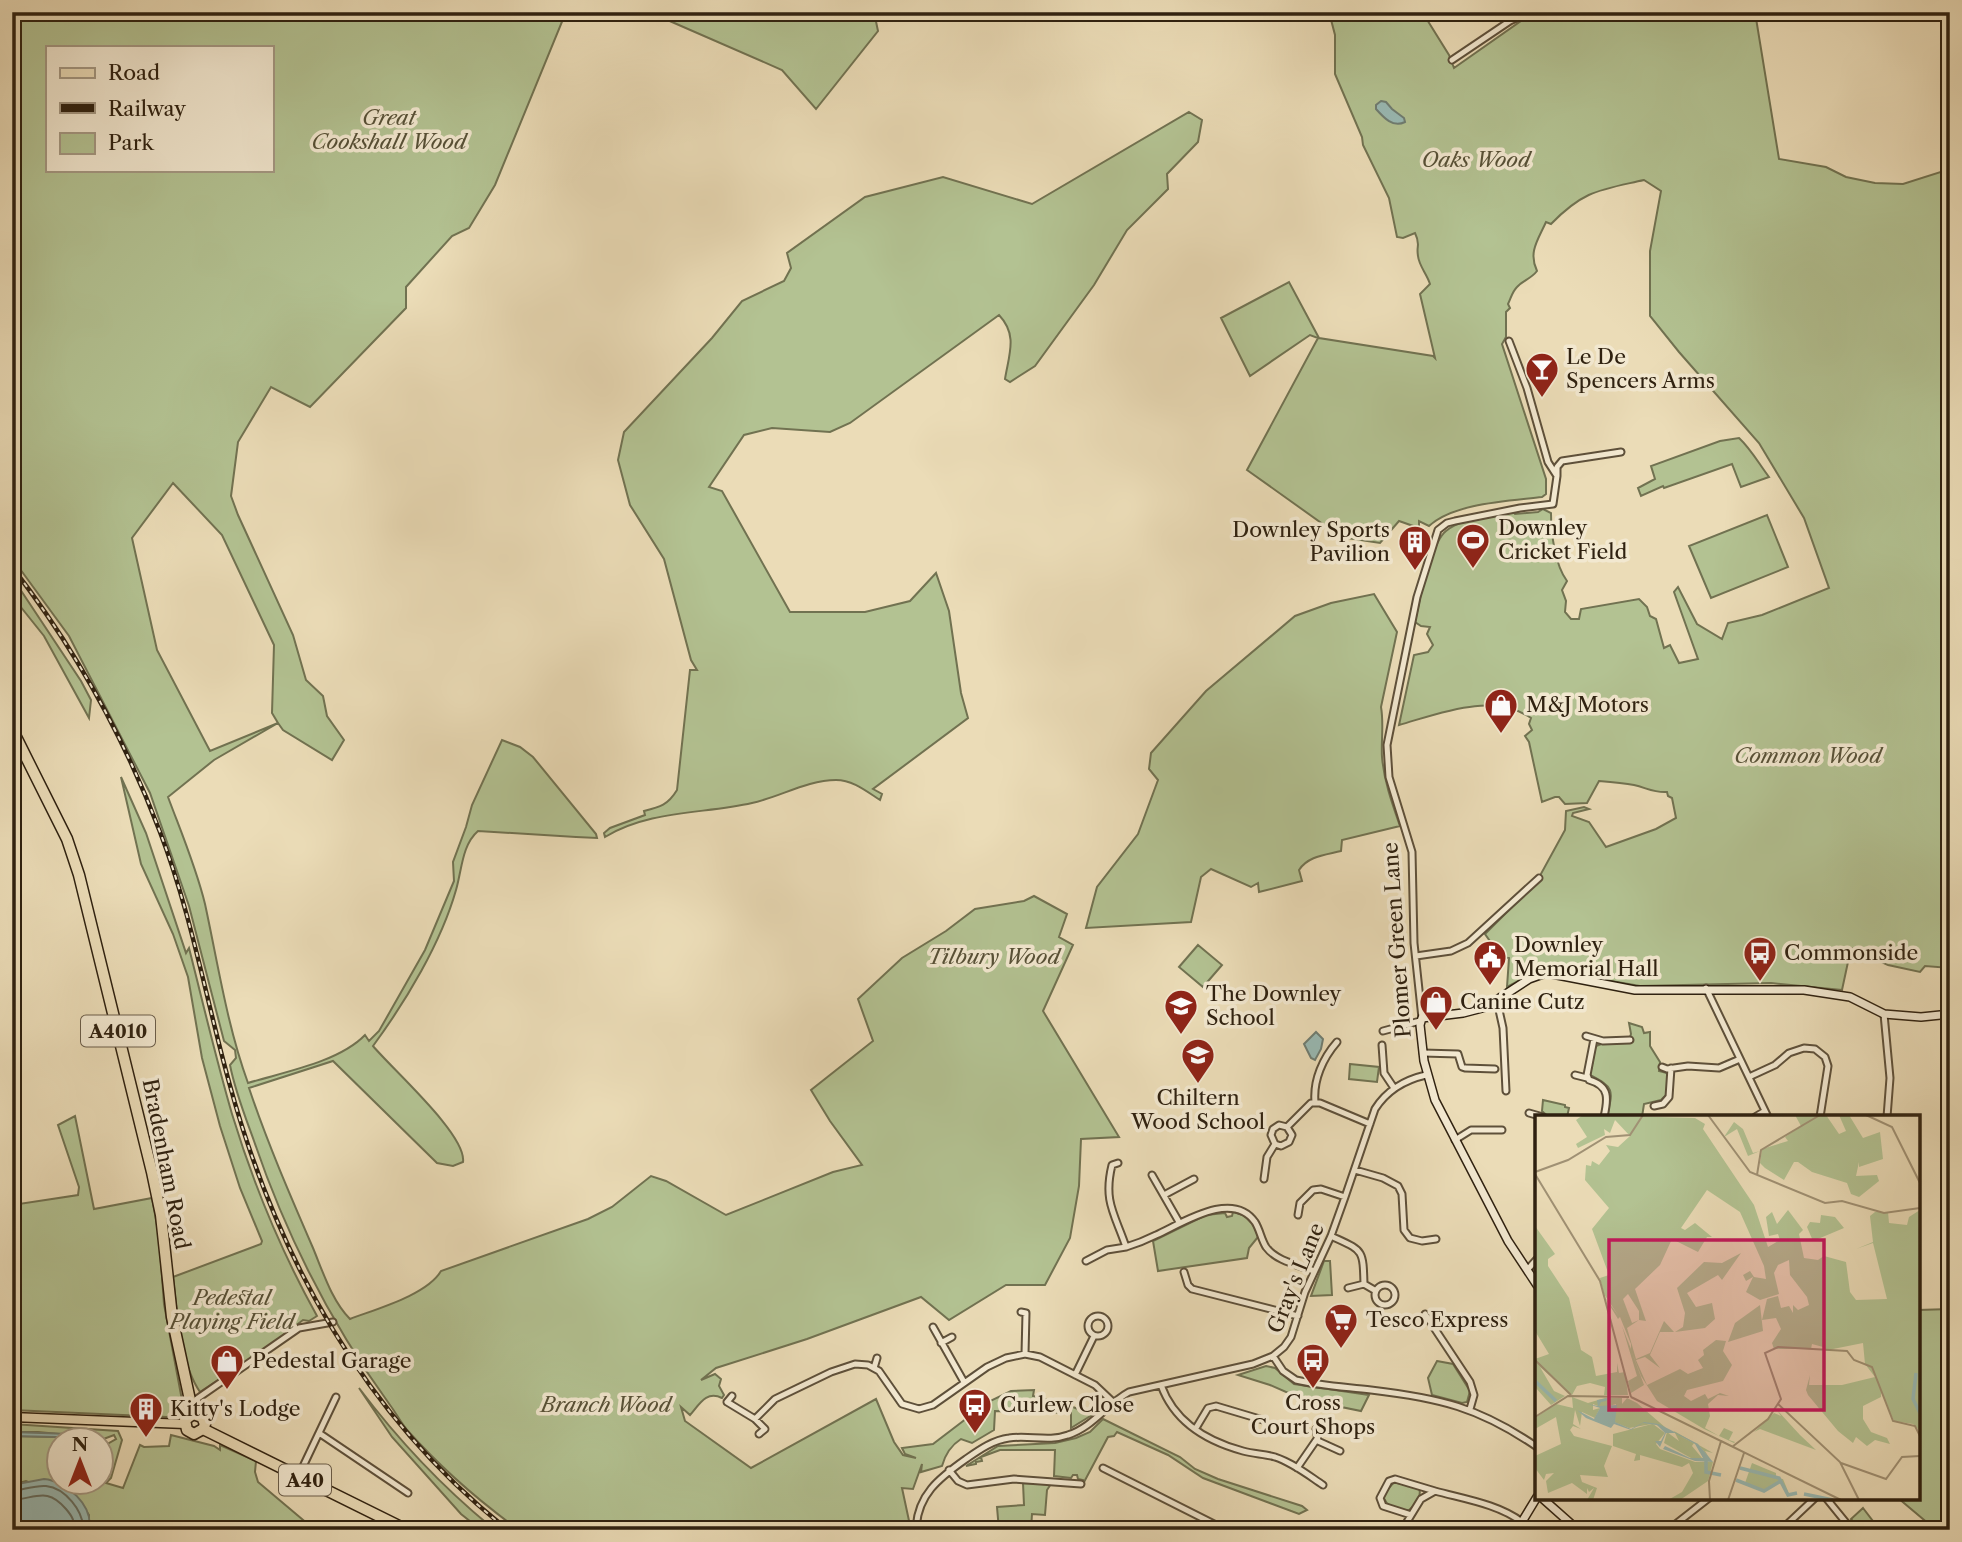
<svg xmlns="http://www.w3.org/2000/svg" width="1962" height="1542" viewBox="0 0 1962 1542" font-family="'Libre Caslon Text',serif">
	<rect width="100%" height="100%" fill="#ebdcb7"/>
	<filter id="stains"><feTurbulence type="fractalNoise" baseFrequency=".00286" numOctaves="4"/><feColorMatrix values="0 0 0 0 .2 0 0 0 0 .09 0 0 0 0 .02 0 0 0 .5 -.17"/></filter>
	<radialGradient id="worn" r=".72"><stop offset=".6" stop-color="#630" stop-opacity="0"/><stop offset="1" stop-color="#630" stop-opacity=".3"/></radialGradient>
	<path fill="#b3c292" stroke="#717251" stroke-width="2" fill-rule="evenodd" d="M 12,12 L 566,12 L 495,185 L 469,228 L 452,236 L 406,287 L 406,308 L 310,407 L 271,387 L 238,442 L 231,496 L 238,515 L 293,635 L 306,680 L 323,696 L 327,716 L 344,740 L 332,760 L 283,730 L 278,723 L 214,760 L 168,797 C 181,832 196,867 205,904 C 218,964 227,1025 248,1083 C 284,1072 339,1062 365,1035 L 369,1041 L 379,1031 L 425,950 L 454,881 L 453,862 L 466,827 L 472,805 L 502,740 L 520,747 L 533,757 L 596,834 L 597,838 L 576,837 L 478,831 C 462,845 462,869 456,890 C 441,943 406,1001 373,1046 C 392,1069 467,1135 463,1162 L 453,1166 L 437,1163 L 333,1061 L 249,1088 C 267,1142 290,1195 313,1248 C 323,1272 332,1301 350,1319 C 376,1309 427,1295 441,1271 L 588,1219 L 612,1207 L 651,1176 L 666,1181 L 726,1215 L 833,1172 L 862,1165 L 830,1121 L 811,1090 L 873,1041 L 858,999 L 902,958 L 946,931 L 975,909 L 1024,901 L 1034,896 L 1067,914 L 1059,937 L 1073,945 L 1043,1011 L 1119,1137 L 1081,1139 L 1079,1186 L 1070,1238 L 1045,1285 L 1006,1285 L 949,1320 L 921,1297 L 807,1339 L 716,1368 L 701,1380 L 715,1374 L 721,1379 L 719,1386 L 724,1395 L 722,1398 C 706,1390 699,1405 690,1415 L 681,1407 L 685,1421 L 751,1468 L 876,1399 L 894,1442 L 903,1455 L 916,1458 L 905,1454 L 902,1448 L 933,1444 L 988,1402 L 1011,1391 L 1034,1390 L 1033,1396 L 1073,1407 L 1092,1415 L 1071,1428 L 1071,1413 L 995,1411 L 994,1430 L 972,1443 L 961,1439 C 950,1446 945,1455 942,1466 L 921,1472 L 922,1464 L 913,1489 L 902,1488 L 911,1530 L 519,1530 C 479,1501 441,1468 408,1431 C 401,1423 396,1413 390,1405 C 331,1324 286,1235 254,1141 C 245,1116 235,1091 230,1065 L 236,1058 L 235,1050 L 224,1041 L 189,906 L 150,793 L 69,636 L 12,558 ZM 47,47 L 271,47 L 271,170 L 47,170 ZM 173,483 L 222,535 L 274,645 L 272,713 L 278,723 L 210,751 L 157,650 L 132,538 Z
		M 649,12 L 874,12 L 878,31 L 816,109 L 782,70 Z
		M 1329,12 L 1413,12 L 1426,18 L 1449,55 L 1454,68 L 1521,21 L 1547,12 L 1755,12 L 1779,159 L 1826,167 L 1846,177 L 1875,183 L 1903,184 L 1944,171 L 1950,161 L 1950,968 L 1925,966 L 1920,972 L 1888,965 L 1851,948 L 1842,990 L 1771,983 L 1640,986 L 1548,970 L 1533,973 L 1507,987 L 1509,958 L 1490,955 L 1492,944 L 1485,934 L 1536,883 L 1565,830 L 1566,811 L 1584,807 L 1589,809 L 1573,813 L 1572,816 L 1589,822 L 1606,847 L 1656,829 L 1676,818 L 1672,798 L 1668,796 L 1667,792 C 1654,793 1647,788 1634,785 C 1623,783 1611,782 1599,781 L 1587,803 L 1565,804 L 1559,797 L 1555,797 L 1542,802 L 1529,742 L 1525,736 L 1532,730 L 1529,724 L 1531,718 C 1492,692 1441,713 1399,725 L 1414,655 L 1428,652 L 1433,645 L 1427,634 L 1430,627 L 1421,626 L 1415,622 C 1419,602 1431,543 1446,531 C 1463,517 1493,516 1513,511 L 1515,514 L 1538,512 L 1543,509 L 1551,513 C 1551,534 1555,565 1567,581 L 1562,590 L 1566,601 L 1565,612 L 1571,619 L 1579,619 L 1581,609 L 1639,599 L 1647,607 L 1650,616 L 1656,619 L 1664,648 L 1670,645 L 1679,663 L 1698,659 L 1674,592 L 1678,587 L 1697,624 L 1722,639 L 1728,623 L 1762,615 L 1829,588 L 1804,518 L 1759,443 L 1679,352 L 1650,316 L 1650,251 L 1661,191 L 1644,180 C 1600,190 1584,190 1551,224 L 1546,222 C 1538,240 1528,252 1537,271 C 1531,279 1523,280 1517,287 C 1512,292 1511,298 1508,304 L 1510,308 L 1506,312 L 1506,337 L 1502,344 L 1546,479 L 1546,494 L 1542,497 C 1509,501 1454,503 1429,526 L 1419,521 L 1419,528 L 1399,521 L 1380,543 L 1341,537 L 1247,470 L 1318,338 L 1310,335 L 1250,376 L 1221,318 L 1289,282 L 1319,338 L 1433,356 L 1435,358 L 1420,294 L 1430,284 C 1427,274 1419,266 1418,256 C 1416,245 1421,245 1415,233 L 1403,238 L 1397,237 L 1389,198 L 1363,145 L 1362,137 L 1335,74 L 1335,35 Z
		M 1189,112 L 1202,120 L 1198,142 L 1167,174 L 1168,189 L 1127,230 L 1094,285 L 1035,366 L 1010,382 L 1005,379 C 1009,354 1018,335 999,315 L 850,423 L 830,432 L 772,428 L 744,435 L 709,487 L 722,491 L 790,612 L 865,612 L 910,601 L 936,573 L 949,611 L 961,693 L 968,718 L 873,789 L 882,794 L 880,800 C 866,791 853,780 836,780 C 807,780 780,797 752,803 C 704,814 649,810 605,837 L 604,833 L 610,828 L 645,815 L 644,811 C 660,807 668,805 677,790 L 690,670 L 697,670 L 691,660 L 664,559 L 630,505 L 618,460 L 624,432 L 712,338 L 742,301 L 784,281 L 791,268 L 787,253 L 865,197 L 943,177 L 1032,204 Z
		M 1739,438 C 1751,449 1759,464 1769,477 L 1741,487 L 1732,464 L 1664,488 L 1663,486 L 1641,496 L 1638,488 L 1655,479 L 1651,466 L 1720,441 Z
		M 1767,515 L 1788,567 L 1711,598 L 1689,546 Z
		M 12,577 L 81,681 L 91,700 L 89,718 L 44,636 L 12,596 Z
		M 1374,594 L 1397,632 L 1381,707 C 1384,724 1381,740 1382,757 C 1384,781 1392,803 1400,826 L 1342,840 L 1341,851 C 1325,855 1308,856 1299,870 L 1302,881 L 1259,892 L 1258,883 L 1251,887 L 1211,869 L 1201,877 L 1191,922 L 1086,928 L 1097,887 L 1138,834 L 1158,780 L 1149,769 L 1151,753 L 1206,691 L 1295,616 L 1331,603 Z
		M 121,777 L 146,833 L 186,953 L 189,948 C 203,1003 216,1059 232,1114 C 253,1183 282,1253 317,1316 L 309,1321 L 303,1320 L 267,1348 L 200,1392 C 180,1363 177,1312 173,1277 L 261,1244 L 262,1241 L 240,1188 L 220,1126 L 202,1058 L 188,977 L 173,934 L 141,864 Z
		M 1198,945 L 1222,965 L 1203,987 L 1179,967 Z
		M 1629,1023 L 1642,1027 L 1644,1033 L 1650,1032 L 1650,1046 L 1660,1062 L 1659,1071 L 1667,1073 L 1667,1094 L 1661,1100 L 1644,1104 L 1642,1117 L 1607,1117 C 1613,1090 1615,1088 1590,1075 L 1595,1049 L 1596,1046 L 1604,1043 L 1628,1043 L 1631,1034 Z
		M 1350,1064 L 1379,1067 L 1377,1082 L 1349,1079 Z
		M 1543,1100 L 1565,1105 L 1565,1107 L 1569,1108 L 1567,1117 C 1557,1117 1549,1119 1542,1111 Z
		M 75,1116 L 94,1209 L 152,1198 L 159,1236 L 164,1304 L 182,1400 L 179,1408 L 167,1417 L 12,1410 L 12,1205 L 78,1195 L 79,1187 L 58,1125 Z
		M 1233,1212 C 1248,1215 1254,1223 1258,1237 L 1249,1248 L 1247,1258 L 1158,1271 L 1153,1241 L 1206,1215 L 1225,1213 L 1227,1217 L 1232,1216 Z
		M 1324,1261 L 1330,1261 L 1332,1295 L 1311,1296 Z
		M 1950,1309 L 1950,1530 L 1936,1530 L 1898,1498 L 1918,1498 L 1918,1310 Z
		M 1437,1361 L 1453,1364 L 1470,1391 L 1467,1402 L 1462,1403 L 1432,1395 L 1428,1378 Z
		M 1266,1366 L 1275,1368 L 1294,1384 L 1369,1395 L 1361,1411 L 1302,1399 L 1270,1385 L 1238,1375 Z
		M 359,1388 C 399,1441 443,1488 495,1530 L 481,1530 L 461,1514 L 392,1437 Z
		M 1103,1419 L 1180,1457 L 1195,1469 L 1218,1479 L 1302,1506 L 1307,1510 L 1299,1514 L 1203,1478 L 1168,1455 L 1117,1432 L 1114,1436 L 1108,1437 L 1083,1484 L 1083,1480 L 1078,1479 L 1077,1475 L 1073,1475 L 1071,1478 L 1054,1476 L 1055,1450 L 1000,1450 L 981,1457 L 982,1461 L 976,1462 L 976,1464 L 966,1466 L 998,1446 L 1055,1443 L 1076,1438 L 1090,1432 Z
		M 12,1424 L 118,1431 L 122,1440 L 111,1478 L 106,1483 L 123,1488 L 140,1445 L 144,1447 L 169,1446 L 171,1435 L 214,1446 L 220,1450 L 220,1445 L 256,1461 L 255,1472 L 258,1482 L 315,1530 L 89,1530 L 89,1515 L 81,1503 L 26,1481 L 12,1485 L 12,1436 L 100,1438 L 38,1432 L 12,1432 ZM 114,1435 L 116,1439 L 102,1447 L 102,1482 L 60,1482 L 60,1440 L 101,1440 Z
		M 1394,1482 L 1419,1488 C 1422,1496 1416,1505 1409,1510 C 1399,1511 1385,1507 1383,1495 Z
		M 1023,1483 L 1051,1484 L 1047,1490 L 1045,1515 L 1032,1514 L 1031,1530 L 999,1530 L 997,1507 L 1024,1505 Z
		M 1863,1508 L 1879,1529 L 1878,1530 L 1860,1530 L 1851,1519 Z"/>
	<path fill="#99bab4" stroke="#6f7d72" stroke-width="2" d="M 1381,101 L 1386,102 L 1392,109 L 1404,118 L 1405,122 C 1393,128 1384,118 1376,109 L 1376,105 Z
		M 1316,1032 L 1323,1039 L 1321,1049 L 1315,1060 L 1311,1058 L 1304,1044 Z
		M 12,1432 L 99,1435 L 100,1438 L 12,1436 Z
		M 44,1479 C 66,1481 94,1505 89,1530 L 12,1530 L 12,1485 Z"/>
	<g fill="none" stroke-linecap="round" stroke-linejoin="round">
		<path stroke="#646e62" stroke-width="2" d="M 12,1491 C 23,1490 35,1485 46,1486 C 65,1488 84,1511 83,1530
			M 12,1500 C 37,1498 47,1487 66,1509 C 72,1516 75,1521 74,1530"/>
		<defs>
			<path id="street" d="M 1452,60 L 1510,21 L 1530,12
				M 1557,476 L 1557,467 L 1562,461 L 1621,452
				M 1416,956 L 1451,951 L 1468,943 L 1539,878
				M 1706,988 L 1768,1117
				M 1497,1001 L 1503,1028 L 1506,1091
				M 1884,1014 L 1890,1078 L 1887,1117
				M 1422,1018 L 1414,943 L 1412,852 L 1389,777 L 1387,745 L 1417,597 L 1438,530 L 1447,523 L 1455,521 L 1520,508 L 1553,504 L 1557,476 L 1548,462 L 1527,388 L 1509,341
				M 1383,1031 L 1420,1021
				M 1586,1036 L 1603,1041 L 1630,1040
				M 1594,1039 L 1587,1075 L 1589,1080 C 1610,1086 1608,1099 1604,1117
				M 1382,1045 L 1384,1073 L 1394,1088
				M 1423,1053 L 1458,1054 L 1462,1067 L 1465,1068 L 1495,1069
				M 1662,1067 L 1667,1069 L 1688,1066 L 1719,1068 L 1740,1059
				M 1575,1075 L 1587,1078
				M 1749,1077 L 1775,1065 L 1789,1053 L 1804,1048 L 1815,1049 L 1825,1057 L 1828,1066 L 1820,1117
				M 1315,1102 C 1313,1080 1323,1058 1337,1042
				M 1654,1106 L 1663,1104 L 1669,1097 L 1671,1068
				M 1529,1113 L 1543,1117
				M 1755,1117 L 1765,1111
				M 1455,1140 L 1471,1130 L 1502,1130
				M 1275,1144 L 1271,1135 L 1273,1129 L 1279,1125 L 1287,1127
				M 1118,1163 L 1112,1165 C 1103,1202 1115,1214 1126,1247 C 1136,1244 1146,1240 1156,1235 C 1181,1224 1232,1189 1255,1222 C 1260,1230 1261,1239 1266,1247 C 1276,1261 1298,1265 1314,1271
				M 1355,1170 L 1383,1178 L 1398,1186 L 1402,1194 L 1404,1230 L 1410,1238 L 1422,1241 L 1436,1239
				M 1152,1175 L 1179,1222
				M 1264,1179 L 1267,1157 L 1275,1144 L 1281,1146 L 1289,1142 L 1292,1135 L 1287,1127 L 1311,1103 L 1320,1103 L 1370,1124
				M 1164,1195 L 1194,1179
				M 1298,1215 L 1300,1203 L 1313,1190 L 1321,1189 L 1345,1197
				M 1331,1236 C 1363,1251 1363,1248 1364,1284 L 1376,1291
				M 1086,1261 L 1107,1250 L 1126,1247
				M 1528,1269 L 1537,1259
				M 1184,1272 L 1188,1285 L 1192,1289 L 1298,1316
				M1375 1295a10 10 0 1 1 20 0a10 10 0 1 1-20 0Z
				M 1348,1288 L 1364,1284
				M 1021,1312 L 1026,1313 L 1025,1354
				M 1425,1314 L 1470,1382 L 1474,1395 L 1470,1409
				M1088 1326a10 10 0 1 1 20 0a10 10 0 1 1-20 0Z
				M 933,1327 L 964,1382
				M 941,1343 L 952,1337
				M 1273,1356 L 1283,1371 L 1296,1380 C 1321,1386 1346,1387 1371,1390 C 1439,1398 1479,1407 1537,1447
				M 874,1368 L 877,1358
				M 1075,1375 L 1094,1336
				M 1161,1385 C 1174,1421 1206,1441 1243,1451 C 1254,1454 1265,1454 1275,1457 C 1293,1463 1308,1475 1323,1485
				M 732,1396 L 727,1402 L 755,1419 L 775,1399 L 831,1372 L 855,1364 L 868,1365 L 879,1371 L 902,1404 L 919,1409 L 933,1405 L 987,1367 L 1006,1358 L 1025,1354 L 1040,1357 L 1095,1385 L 1113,1402
				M 191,1403 L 299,1328 L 333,1322
				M 755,1419 L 765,1429 L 759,1434
				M 1196,1428 L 1208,1408 L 1216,1406 L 1263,1420
				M 1316,1429 L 1318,1441 L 1340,1451
				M 319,1433 L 408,1493
				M 1103,1468 L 1226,1530
				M 1297,1468 L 1317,1439
				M 949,1470 L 958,1481 L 967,1485 L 1014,1479 L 1081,1484
				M 298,1477 L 336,1397
				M 1826,1498 L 1852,1530
				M 1411,1515 L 1383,1506 L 1380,1498 L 1389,1481 L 1395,1479 L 1435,1491
				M 916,1530 C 917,1495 939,1478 966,1459 C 979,1450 993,1440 1009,1438 C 1029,1435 1049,1442 1068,1435 C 1093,1427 1107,1404 1129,1392 L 1253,1364 L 1273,1356 L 1284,1347 L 1291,1337 L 1305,1292 L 1331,1236 L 1345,1197 L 1375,1109 C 1387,1090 1404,1080 1426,1075
				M 1402,1530 L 1421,1499 L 1435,1491 C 1464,1499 1498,1504 1522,1522
				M 1668,1530 L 1709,1498
				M 1781,1530 L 1815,1498"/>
			<path id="secondary" d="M 1537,1285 L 1508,1241 L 1435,1100 L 1424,1061 L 1420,1025 L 1422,1018 L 1463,1013 L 1486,1007 L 1529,979 L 1543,974 L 1552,974 L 1635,990 L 1804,990 L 1850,997 L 1884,1014 L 1921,1017 L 1950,1014
				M 1542,1498 L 1578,1530
				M 1517,1530 L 1537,1497"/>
			<path id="primary" d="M 12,1417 L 185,1424"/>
			<path id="highway" d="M 12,729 L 67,839 L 79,875 L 152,1172 L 161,1215 L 172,1317 L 193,1414
				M 193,1414 L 185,1420 L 187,1430 L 194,1434 L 203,1429
				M 193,1414 L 202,1417 L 205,1424 L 203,1429
				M 203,1429 L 407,1530"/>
		</defs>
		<use href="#street" stroke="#5e503a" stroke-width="9"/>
		<use href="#secondary" stroke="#2f2110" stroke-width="10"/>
		<use href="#primary" stroke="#2f2110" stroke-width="11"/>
		<use href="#highway" stroke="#2f2110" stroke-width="13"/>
		<use href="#street" stroke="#f2e8d0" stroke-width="5"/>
		<use href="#secondary" stroke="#f2e8d0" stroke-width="7"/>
		<use href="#primary" stroke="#ebdcb7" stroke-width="8"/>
		<use href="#highway" stroke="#ebdcb7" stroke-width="10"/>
		<defs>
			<path id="rail" d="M 12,567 C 74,647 124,737 160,832 C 191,913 206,999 229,1082 C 276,1256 365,1417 508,1530"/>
		</defs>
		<use href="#rail" stroke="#2f2110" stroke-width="4.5"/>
		<use href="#rail" stroke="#f2e8d0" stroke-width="2" stroke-dasharray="5" stroke-linecap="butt"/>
	</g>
	<defs>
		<symbol id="bar-pin" viewBox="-11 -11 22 30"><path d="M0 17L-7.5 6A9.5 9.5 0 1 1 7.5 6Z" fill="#8f2418" stroke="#f2e8d0"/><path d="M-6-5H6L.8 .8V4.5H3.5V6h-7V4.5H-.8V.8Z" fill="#fff"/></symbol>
		<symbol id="stadium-pin" viewBox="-11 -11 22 30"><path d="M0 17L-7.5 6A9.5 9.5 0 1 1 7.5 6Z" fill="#8f2418" stroke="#f2e8d0"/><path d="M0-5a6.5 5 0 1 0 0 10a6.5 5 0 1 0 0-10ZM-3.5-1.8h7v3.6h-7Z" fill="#fff"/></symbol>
		<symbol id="building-pin" viewBox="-11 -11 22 30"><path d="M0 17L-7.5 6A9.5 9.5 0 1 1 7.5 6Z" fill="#8f2418" stroke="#f2e8d0"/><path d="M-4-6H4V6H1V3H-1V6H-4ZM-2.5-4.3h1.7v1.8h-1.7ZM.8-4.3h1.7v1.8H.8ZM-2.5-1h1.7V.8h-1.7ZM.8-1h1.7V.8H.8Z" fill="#fff"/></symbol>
		<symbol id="shop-pin" viewBox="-11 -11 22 30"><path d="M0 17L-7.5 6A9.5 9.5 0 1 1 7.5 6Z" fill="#8f2418" stroke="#f2e8d0"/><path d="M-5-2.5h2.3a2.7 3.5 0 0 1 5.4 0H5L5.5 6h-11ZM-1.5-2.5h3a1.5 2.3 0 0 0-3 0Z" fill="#fff"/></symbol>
		<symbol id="bus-pin" viewBox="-11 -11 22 30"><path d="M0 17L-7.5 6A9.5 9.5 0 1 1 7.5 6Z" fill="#8f2418" stroke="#f2e8d0"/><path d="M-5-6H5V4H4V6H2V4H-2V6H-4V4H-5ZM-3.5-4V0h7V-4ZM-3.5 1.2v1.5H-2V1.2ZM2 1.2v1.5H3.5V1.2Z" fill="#fff"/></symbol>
		<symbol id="civic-pin" viewBox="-11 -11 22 30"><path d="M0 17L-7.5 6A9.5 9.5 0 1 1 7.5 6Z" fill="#8f2418" stroke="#f2e8d0"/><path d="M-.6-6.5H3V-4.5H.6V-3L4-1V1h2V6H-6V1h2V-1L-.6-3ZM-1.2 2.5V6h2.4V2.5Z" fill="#fff"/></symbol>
		<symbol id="school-pin" viewBox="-11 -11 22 30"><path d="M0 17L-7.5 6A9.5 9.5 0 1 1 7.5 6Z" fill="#8f2418" stroke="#f2e8d0"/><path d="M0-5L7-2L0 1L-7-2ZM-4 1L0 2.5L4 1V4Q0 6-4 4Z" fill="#fff"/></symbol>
		<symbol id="supermarket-pin" viewBox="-11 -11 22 30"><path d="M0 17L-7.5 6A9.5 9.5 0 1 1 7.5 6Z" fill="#8f2418" stroke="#f2e8d0"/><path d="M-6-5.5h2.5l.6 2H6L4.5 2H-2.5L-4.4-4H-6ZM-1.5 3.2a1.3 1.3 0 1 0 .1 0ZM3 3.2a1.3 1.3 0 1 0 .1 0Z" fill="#fff"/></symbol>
	</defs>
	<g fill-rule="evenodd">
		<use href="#bar-pin" x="1523" y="350" width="38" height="52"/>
		<use href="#stadium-pin" x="1454" y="521" width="38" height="52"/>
		<use href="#building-pin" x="1396" y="523" width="38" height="52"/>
		<use href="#shop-pin" x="1482" y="686" width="38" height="52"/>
		<use href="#bus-pin" x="1741" y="934" width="38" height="52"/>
		<use href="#civic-pin" x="1471" y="938" width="38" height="52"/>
		<use href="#shop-pin" x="1417" y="983" width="38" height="52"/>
		<use href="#school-pin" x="1162" y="987" width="38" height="52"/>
		<use href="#school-pin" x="1179" y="1036" width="38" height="52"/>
		<use href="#supermarket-pin" x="1322" y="1301" width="38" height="52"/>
		<use href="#bus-pin" x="1294" y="1341" width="38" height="52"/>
		<use href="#shop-pin" x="208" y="1342" width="38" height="52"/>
		<use href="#bus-pin" x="956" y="1386" width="38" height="52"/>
		<use href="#building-pin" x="127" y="1390" width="38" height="52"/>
	</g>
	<g text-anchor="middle" stroke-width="7" stroke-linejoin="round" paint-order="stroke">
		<g fill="#f2e8d0" stroke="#6a5d4a" stroke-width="2">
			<rect x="81" y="1015.5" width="74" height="31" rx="5"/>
			<rect x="279" y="1464.5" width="52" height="31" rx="5"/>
		</g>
		<g font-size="19" font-weight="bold" fill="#2f2110">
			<text x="118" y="1038">A4010</text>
			<text x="305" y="1487">A40</text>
		</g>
		<g font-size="21" font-style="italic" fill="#575137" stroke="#f2e8d0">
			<text x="389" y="125">Great<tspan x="389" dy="24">Cookshall Wood</tspan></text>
			<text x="1476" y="167">Oaks Wood</text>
			<text x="1808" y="763">Common Wood</text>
			<text x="994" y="964">Tilbury Wood</text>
			<text x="232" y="1305">Pedestal<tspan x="232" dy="24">Playing Field</tspan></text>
			<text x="606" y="1412">Branch Wood</text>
		</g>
		<g font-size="21" fill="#2f2110" stroke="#f2e8d0" text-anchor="start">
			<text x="1566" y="364">Le De<tspan x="1566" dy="24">Spencers Arms</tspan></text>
			<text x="1498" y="535">Downley<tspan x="1498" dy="24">Cricket Field</tspan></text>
			<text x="1390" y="537" text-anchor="end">Downley Sports<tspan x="1390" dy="24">Pavilion</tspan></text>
			<text x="1526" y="712">M&amp;J Motors</text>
			<text x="1514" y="952">Downley<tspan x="1514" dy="24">Memorial Hall</tspan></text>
			<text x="1784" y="960">Commonside</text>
			<text x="1206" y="1001">The Downley<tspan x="1206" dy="24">School</tspan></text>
			<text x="1460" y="1009">Canine Cutz</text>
			<text x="1198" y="1105" text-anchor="middle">Chiltern<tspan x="1198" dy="24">Wood School</tspan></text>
			<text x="1366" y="1327">Tesco Express</text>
			<text x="252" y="1368">Pedestal Garage</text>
			<text x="1313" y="1410" text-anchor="middle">Cross<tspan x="1313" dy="24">Court Shops</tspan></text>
			<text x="1000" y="1412">Curlew Close</text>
			<text x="170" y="1416">Kitty's Lodge</text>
		</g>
		<g font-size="21" fill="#2f2110" stroke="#f2e8d0">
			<text transform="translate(1397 940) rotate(-94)" y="7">Plomer Green Lane</text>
			<text transform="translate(166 1164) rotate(79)" y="7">Bradenham Road</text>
			<text transform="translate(1296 1278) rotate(-68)" y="7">Gray's Lane</text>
		</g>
	</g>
	<g transform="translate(1535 1115)">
		<rect width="385" height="385" fill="#ebdcb7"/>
		<path d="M 48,0 L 160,3 L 170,9 L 168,14 L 219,90 L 233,132 L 245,125 L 243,119 L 234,121 L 231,102 L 237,97 L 242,109 L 253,95 L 268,115 L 264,119 L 269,143 L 283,145 L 289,141 L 311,147 L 315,177 L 321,185 L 352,184 L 338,128 L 321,134 L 338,127 L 335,101 L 340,97 L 353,97 L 354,108 L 372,110 L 374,102 L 385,95 L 385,316 L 378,309 L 359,306 L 346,277 L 346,282 L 328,291 L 328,304 L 336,317 L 352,323 L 355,329 L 340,325 L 332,331 L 321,322 L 318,328 L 303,316 L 273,280 L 271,275 L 275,260 L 274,270 L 307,270 L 340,262 L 330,249 L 328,228 L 288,236 L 288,232 L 277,229 L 276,234 L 239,234 L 237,228 L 246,214 L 241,203 L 227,205 L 232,184 L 243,181 L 246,193 L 254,191 L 258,198 L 258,190 L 263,195 L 274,190 L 272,182 L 255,160 L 254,145 L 243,150 L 239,158 L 244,179 L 225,185 L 211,177 L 218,162 L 211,166 L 208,160 L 215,156 L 219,162 L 231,164 L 229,151 L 205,97 L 172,75 L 146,113 L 150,115 L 160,108 L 177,122 L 172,122 L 163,137 L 137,124 L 125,150 L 100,174 L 111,206 L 104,205 L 92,213 L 101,244 L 115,238 L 129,206 L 139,217 L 125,217 L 115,240 L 125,253 L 110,242 L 101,245 L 112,270 L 145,254 L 153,259 L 168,253 L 163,245 L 169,240 L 168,235 L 181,225 L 191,226 L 188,236 L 197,250 L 188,266 L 152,275 L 149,281 L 156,286 L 170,279 L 173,284 L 185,278 L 194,281 L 183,280 L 173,289 L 175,301 L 170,313 L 184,321 L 189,313 L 198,317 L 194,325 L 200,327 L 199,328 L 169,314 L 122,286 L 106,261 L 96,235 L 109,270 L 96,278 L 93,266 L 102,261 L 87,211 L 96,234 L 96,229 L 85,202 L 83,204 L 69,181 L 83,200 L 69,179 L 65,163 L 74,160 L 57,114 L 74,93 L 50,65 L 51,50 L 56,51 L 57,46 L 64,50 L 75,36 L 71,30 L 83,32 L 95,21 L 80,5 L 75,18 L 69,14 L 70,20 L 43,33 L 41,29 L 52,22 L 41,5 ZM 93,179 L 104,196 L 104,205 L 97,208 L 88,184 ZM 260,0 L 291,0 L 304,19 L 311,16 L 304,0 L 314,0 L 328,23 L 345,17 L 348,44 L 324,52 L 324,47 L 321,61 L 342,60 L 344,66 L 324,82 L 316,79 L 312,68 L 277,57 L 263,47 L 259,47 L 249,65 L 230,53 L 225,48 L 227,34 L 253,26 L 250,22 L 266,11 ZM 199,7 L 208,14 L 218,38 L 225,36 L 213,41 L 202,14 L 189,22 ZM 286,100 L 300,102 L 309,113 L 278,126 L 272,112 L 275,107 L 285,108 ZM 0,111 L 20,139 L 13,144 L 13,151 L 34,183 L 46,235 L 57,242 L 61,261 L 82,257 L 82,248 L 84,258 L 90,257 L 93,280 L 69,280 L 70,272 L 55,268 L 42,271 L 37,280 L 5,252 L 19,276 L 30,281 L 16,290 L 0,272 L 0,244 L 14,239 L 0,216 ZM 206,138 L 187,165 L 183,160 L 152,178 L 161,192 L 177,188 L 180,204 L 170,213 L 140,217 L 148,212 L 150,198 L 142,173 L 169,147 L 187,148 ZM 225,190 L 228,216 L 193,227 L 200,208 ZM 37,282 L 53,288 L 70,283 L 87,283 L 87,289 L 92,283 L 102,288 L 131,313 L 118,309 L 130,318 L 121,329 L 125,334 L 160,347 L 178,347 L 173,366 L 145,385 L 133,385 L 147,377 L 158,358 L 154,348 L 147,352 L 105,340 L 105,345 L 99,346 L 101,339 L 78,331 L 78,319 L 117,309 L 94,313 L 79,307 L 81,289 L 68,293 L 58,289 L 58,295 L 65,293 L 60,303 L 47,297 L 45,311 L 40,295 L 38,309 L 46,314 L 38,311 L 35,315 L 39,321 L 77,331 L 69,351 L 73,362 L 45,360 L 47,367 L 62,373 L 58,385 L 52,385 L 59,373 L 54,377 L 52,373 L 52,379 L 37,368 L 13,378 L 11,366 L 19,358 L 11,359 L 9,365 L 0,353 L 0,341 L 26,329 L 21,302 L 0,314 L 0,303 L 21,289 L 38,293 ZM 242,295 L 265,320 L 281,335 L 225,314 L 219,317 L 239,298 L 246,301 ZM 139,316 L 178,338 L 170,336 L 175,344 L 163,329 L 145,321 L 159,328 L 157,331 L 167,343 L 156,343 L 129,328 L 132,317 L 144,326 ZM 217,348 L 241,358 L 241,363 L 248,364 L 255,381 L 245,367 L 229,376 L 210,368 Z" fill="#b3c292" fill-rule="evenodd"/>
		<path d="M 73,283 L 71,286 L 66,287 L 64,291 L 82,290 L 80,307 L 96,314 L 109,307 L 124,309 L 163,329 L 178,347 L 160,346 L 128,334 L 130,331 L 155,343 L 168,343 L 160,329 L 140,318 L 131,318 L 125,332 L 120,326 L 126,326 L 130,318 L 122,310 L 108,308 L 96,315 L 79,309 L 76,313 L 51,303 L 42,295 L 59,304 L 65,293 L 53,289 L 63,291 L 62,285 Z" fill="#99bab4"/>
		<path fill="none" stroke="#99bab4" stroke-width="3.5" d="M 381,258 L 378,284 L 385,298M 0,266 L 21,286M 171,344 L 171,357 L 186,360M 205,353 L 244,363 L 253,380 L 262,378M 201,365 L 229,376 L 246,366M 269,379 L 298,385"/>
		<path fill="none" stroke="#a09174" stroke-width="2" d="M 173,0 L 215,57 L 290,88 L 307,86 L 349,98 L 385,93M 331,0 L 357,12 L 385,68M 0,57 L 33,45 L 71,22 L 95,20 L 108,0M 0,59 L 65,166 L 96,282M 222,60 L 226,35 L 285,0M 0,245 L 36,280M 96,282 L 186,326 L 174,366 L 175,385M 243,289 L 305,347 L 324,385M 0,302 L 33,281 L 94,282M 186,326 L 306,385M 197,332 L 233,304 L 246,284 L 230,238 L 243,232 L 312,236 L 319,245 L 337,252 L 358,306 L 380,311 L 385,321M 306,348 L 351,364 L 367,342 L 385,341M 193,385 L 209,338"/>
		<path fill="#c2185b" fill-opacity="0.15" stroke="#c2185b" stroke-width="3.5" d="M 74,125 L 289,125 L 289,295 L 74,295 Z"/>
		<rect width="385" height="385" fill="none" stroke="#2f2110" stroke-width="3.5"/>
	</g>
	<rect width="1962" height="1542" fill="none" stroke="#ebdcb7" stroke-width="42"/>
	<rect x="14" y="14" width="1934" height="1514" fill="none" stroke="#2f2110" stroke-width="3.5"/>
	<rect x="21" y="21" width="1920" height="1500" fill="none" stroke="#2f2110" stroke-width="2"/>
	<rect x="46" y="46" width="228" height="126" fill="#f2e8d0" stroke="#a49883" stroke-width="2"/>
	<rect x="60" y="68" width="35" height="10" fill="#ebdcb7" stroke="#a49883" stroke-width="2"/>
	<text x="108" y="80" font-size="21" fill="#2f2110">Road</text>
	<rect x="60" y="103" width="35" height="10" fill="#2f2110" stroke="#a49883" stroke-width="2"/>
	<text x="108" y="116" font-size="21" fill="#2f2110">Railway</text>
	<rect x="60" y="133" width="35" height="21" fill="#b3c292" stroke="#a49883" stroke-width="2"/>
	<text x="108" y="150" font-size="21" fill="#2f2110">Park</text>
	<g transform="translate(80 1461)"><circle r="33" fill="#f2e8d0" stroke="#a49883" stroke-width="2"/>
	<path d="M0-5L12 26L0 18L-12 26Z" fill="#8f2418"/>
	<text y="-10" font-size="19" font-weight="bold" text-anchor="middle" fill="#2f2110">N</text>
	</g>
	<rect width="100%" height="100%" filter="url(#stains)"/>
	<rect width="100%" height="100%" fill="url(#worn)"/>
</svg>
